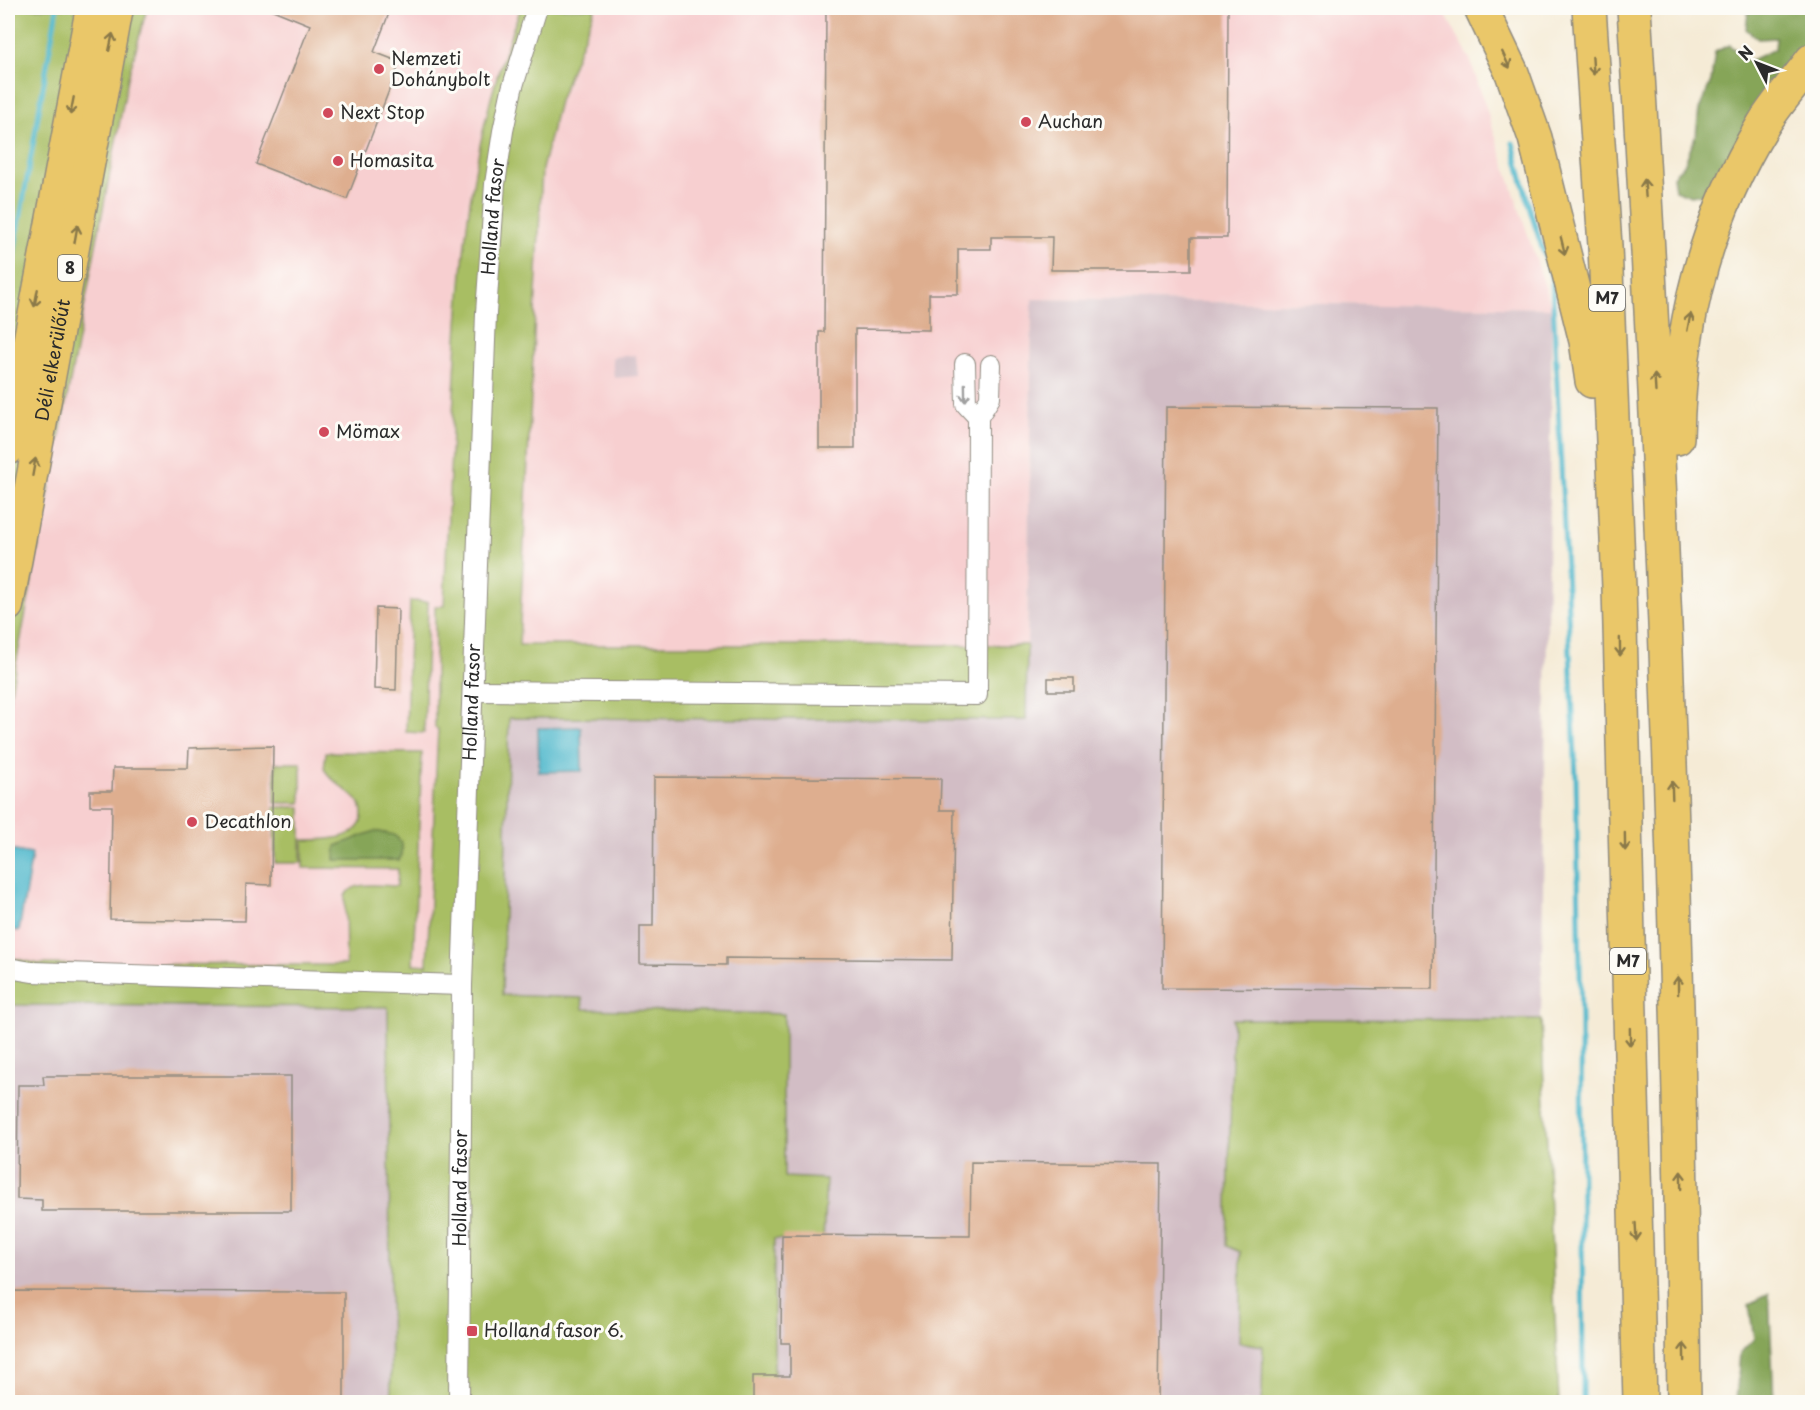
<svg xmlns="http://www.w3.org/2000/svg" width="1820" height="1410" viewBox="0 0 1820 1410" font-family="'Playpen Sans',sans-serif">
	<rect width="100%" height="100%" fill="#fdfcf7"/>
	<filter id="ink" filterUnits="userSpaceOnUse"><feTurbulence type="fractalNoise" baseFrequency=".0167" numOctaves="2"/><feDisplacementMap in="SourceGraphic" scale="12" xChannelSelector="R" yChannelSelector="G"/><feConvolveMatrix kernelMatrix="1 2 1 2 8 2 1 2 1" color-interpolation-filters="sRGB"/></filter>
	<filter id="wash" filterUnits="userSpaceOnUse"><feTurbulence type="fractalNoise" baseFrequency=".008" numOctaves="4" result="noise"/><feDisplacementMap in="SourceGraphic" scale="24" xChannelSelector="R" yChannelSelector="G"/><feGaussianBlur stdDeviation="1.35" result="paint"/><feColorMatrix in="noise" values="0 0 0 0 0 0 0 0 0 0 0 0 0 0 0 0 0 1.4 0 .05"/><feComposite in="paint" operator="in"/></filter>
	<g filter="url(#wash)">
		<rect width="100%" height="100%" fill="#f5ebd6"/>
		<path fill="#f7cfd0" d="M 147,8 L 521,8 L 512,30 L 459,286 L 427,965 L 39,964 L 8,957 L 8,706 L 128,78 Z
			M 595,8 L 1442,8 L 1470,59 L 1552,308 L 1032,299 L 1027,645 L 519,645 L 542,169 L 559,101 Z"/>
		<path fill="#d2bdc5" d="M 1032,299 L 1552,308 L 1541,1020 L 1233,1019 L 1241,1252 L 1239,1342 L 1263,1346 L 1262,1402 L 774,1402 L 774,1238 L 826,1179 L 784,1177 L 784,1014 L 582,1009 L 582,999 L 501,995 L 509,718 L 1026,719 Z
			M 636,355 L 638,376 L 614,378 L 612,357 Z
			M 8,1005 L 388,1007 L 391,1402 L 8,1402 Z"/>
		<path fill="#a8be63" stroke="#6a7447" stroke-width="1.5" d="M 8,8 L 147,8 L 128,78 L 8,706 Z
			M 521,8 L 595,8 L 559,101 L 542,169 L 519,645 L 1027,645 L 1026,720 L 509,718 L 502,995 L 582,998 L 583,1009 L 784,1014 L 784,1177 L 826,1179 L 823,1242 L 774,1239 L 774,1402 L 391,1402 L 388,1007 L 8,1005 L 8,957 L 39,964 L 346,965 L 345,896 C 353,880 381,886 397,886 L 398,869 L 303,868 L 303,840 C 321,840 362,841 362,815 C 362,808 360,802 355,798 C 344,787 333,783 324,769 L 326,752 L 422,753 L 413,964 L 427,965 L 438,729 L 435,728 L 435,606 L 444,606 C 447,536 450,466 454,396 C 460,263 470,132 521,8 Z
			M 410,601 L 428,602 L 424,733 L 406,732 Z
			M 275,763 L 301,763 L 301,803 L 275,803 Z
			M 274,807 L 301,807 L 301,863 L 275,863 Z
			M 1233,1019 L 1541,1020 L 1559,1402 L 1262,1402 L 1263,1346 L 1239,1342 L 1241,1252 L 1227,1246 Z"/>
		<path fill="#86a559" stroke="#586842" stroke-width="1.5" d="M 1764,8 L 1812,8 L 1812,40 L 1737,142 L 1715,192 L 1691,196 L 1675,190 L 1673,176 L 1684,165 L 1696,135 L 1699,110 L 1711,81 L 1715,52 L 1729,45 L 1749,61 L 1775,49 L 1776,38 L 1758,39 L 1746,29 L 1748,13 Z
			M 375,831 L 394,835 L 402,843 L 402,855 L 399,860 L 335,860 L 336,846 Z
			M 1769,1293 L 1774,1402 L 1736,1402 L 1740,1353 L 1754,1339 L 1749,1305 Z"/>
		<path fill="#4fb8cc" stroke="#3d727c" stroke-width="1.5" d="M 581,727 L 582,771 L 539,772 L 538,728 Z
			M 10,850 L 32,854 L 19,931 L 8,929 L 8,868 Z"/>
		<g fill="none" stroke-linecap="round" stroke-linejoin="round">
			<path stroke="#4fb8cc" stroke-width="5" d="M 1513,143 L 1530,210 L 1552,279 L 1576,777 L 1581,1022 L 1583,1402
				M 8,287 L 57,8"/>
		</g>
		<g id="blocks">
			<path fill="#deae8f" d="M 268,8 L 391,8 L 374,52 L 400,62 L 347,199 L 256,164 L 310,25 Z
				M 826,8 L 1228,8 L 1227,238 L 1191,238 L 1191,270 L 1051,270 L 1052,237 L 991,237 L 991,249 L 958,249 L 958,294 L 929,294 L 929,330 L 855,329 L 855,448 L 819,448 L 819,332 L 824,332 Z
				M 1166,407 L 1438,408 L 1433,989 L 1162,988 Z
				M 376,608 L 398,609 L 396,690 L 374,689 Z
				M 1048,678 L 1074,678 L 1074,691 L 1048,691 Z
				M 273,746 L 271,885 L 246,884 L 245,921 L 110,919 L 112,806 L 90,806 L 90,791 L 112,791 L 113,768 L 188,768 L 189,748 Z
				M 654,777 L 941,779 L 940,810 L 954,810 L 952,960 L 726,958 L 726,965 L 640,964 L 640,926 L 653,926 Z
				M 43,1076 L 291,1076 L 291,1211 L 42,1211 L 42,1200 L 17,1199 L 18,1085 L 44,1085 Z
				M 971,1162 L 1161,1164 L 1158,1402 L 753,1402 L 753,1376 L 790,1376 L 790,1343 L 781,1343 L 782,1235 L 970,1236 Z
				M 8,1291 L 344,1292 L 344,1402 L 8,1402 Z"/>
		</g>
	</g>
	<g filter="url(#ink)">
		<use href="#blocks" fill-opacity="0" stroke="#908b80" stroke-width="1.5"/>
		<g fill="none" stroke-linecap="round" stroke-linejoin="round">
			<defs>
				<g id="street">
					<path d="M 965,364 L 966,404 L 978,417"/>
					<path d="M 473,691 L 977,695 L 978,417 L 990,398 L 991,365"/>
					<path d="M 8,968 L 32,972 L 462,985"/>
					<path id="s1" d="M 459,1402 L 462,985 L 486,313 L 495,184 L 503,131 L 512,89 L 537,8"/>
				</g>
				<g id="primary">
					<path d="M 8,450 L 91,8"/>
					<path id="s2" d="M 8,606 L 118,8"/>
				</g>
				<path id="highway" d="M 1481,8 L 1512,73 L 1535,138 L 1586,341 L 1592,381
					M 1589,8 L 1605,246 L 1619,588 L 1640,1402
					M 1634,8 C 1663,472 1679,937 1684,1402
					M 1677,438 C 1679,328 1705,220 1763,125 C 1777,102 1796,82 1812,60"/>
			</defs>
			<use href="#street" stroke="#908b80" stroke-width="22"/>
			<use href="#primary" stroke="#908b80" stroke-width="33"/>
			<use href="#highway" stroke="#908b80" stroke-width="36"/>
			<use href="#street" stroke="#fff" stroke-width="20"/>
			<use href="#primary" stroke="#eac769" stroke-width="30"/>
			<use href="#highway" stroke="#eac769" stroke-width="33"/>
		</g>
		<defs><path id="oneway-shaft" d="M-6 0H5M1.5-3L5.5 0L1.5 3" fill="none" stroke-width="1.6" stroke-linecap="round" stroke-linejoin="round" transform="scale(1.5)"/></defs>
		<g stroke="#8a794a">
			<use href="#oneway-shaft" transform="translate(111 42) rotate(-78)"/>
			<use href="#oneway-shaft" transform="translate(1506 60) rotate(65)"/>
			<use href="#oneway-shaft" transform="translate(1593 66) rotate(86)"/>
			<use href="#oneway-shaft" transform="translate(72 106) rotate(101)"/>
			<use href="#oneway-shaft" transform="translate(1645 188) rotate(-94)"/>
			<use href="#oneway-shaft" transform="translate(76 234) rotate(-80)"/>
			<use href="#oneway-shaft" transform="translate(1563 246) rotate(76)"/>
			<use href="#oneway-shaft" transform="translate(36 298) rotate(101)"/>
			<use href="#oneway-shaft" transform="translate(1689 322) rotate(-79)"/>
			<use href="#oneway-shaft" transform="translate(1655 383) rotate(-93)"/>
			<use href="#oneway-shaft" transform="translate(34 467) rotate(-80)"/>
			<use href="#oneway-shaft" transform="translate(1620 647) rotate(89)"/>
			<use href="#oneway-shaft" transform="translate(1672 790) rotate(-92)"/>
			<use href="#oneway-shaft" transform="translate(1625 842) rotate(89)"/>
			<use href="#oneway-shaft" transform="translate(1678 985) rotate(-91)"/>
			<use href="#oneway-shaft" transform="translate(1630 1037) rotate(89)"/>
			<use href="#oneway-shaft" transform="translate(1681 1180) rotate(-91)"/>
			<use href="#oneway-shaft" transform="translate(1636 1232) rotate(87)"/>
			<use href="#oneway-shaft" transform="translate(1684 1352) rotate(-91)"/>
		</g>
		<use stroke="#a0a0a0" href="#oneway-shaft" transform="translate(965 393) rotate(89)"/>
	</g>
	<g fill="#d1495b" stroke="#fdfcf7" stroke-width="2">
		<circle cx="379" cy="69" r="6"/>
		<circle cx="328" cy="113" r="6"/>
		<circle cx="1026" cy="122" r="6"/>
		<circle cx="338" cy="161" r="6"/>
		<circle cx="324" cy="432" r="6"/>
		<circle cx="192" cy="822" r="6"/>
		<rect x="466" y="1325" width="12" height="12" rx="3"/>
	</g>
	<g text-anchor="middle" stroke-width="6" stroke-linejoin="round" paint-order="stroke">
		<g fill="#fdfcf7" stroke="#6a6a68" stroke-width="1.5">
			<rect x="58" y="255" width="24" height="26" rx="4.5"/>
			<rect x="1589" y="285" width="36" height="26" rx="4.5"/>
			<rect x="1610" y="948" width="36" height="26" rx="4.5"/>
		</g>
		<g font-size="16" font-weight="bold" fill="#2b2b2b">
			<text x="70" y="274">8</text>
			<text x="1607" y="304">M7</text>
			<text x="1628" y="967">M7</text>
		</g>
		<g font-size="18" fill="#2b2b2b" stroke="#fdfcf7" text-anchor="start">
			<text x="391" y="65">Nemzeti<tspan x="391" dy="21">Dohánybolt</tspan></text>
			<text x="340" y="119">Next Stop</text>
			<text x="1038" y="128">Auchan</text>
			<text x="350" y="167">Homasita</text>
			<text x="336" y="438">Mömax</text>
			<text x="204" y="828">Decathlon</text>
			<text x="484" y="1337">Holland fasor 6.</text>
		</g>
		<g font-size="18" fill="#2b2b2b" stroke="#fdfcf7">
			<text dy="6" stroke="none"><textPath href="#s1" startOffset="1186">Holland fasor</textPath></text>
			<text dy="6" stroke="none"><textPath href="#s2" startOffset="250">Déli elkerülőút</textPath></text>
			<text dy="6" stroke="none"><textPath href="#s1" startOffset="700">Holland fasor</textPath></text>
			<text dy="6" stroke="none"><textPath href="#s1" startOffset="214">Holland fasor</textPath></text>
		</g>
	</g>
	<rect width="1820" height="1410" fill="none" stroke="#fdfcf7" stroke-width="30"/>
	<g transform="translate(1757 63) rotate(312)" stroke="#fdfcf7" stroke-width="4.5" paint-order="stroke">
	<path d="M0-4.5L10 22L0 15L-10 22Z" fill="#2b2b2b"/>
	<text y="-9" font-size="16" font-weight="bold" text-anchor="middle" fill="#2b2b2b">N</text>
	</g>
</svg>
